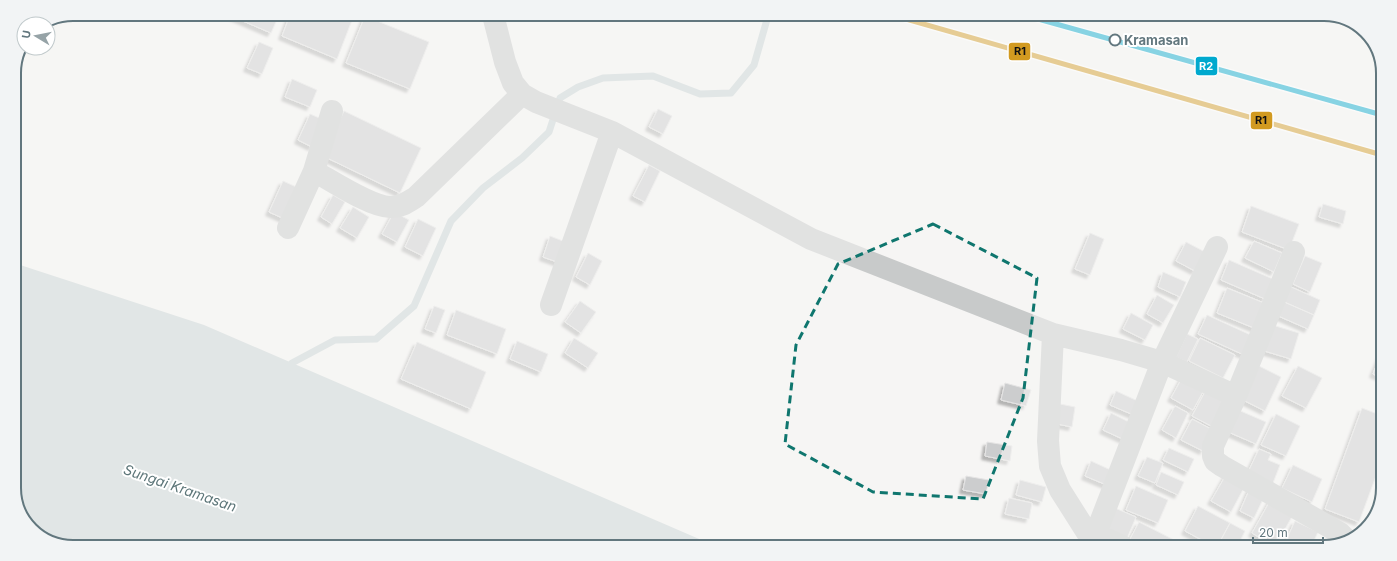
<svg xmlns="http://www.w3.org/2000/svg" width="1397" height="561" viewBox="0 0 1397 561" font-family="Inter,sans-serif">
	<defs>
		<filter id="shadow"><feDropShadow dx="-3.5" dy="3.5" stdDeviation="1" flood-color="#0004"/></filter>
	</defs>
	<rect width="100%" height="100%" fill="#f6f5f4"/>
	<path fill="#c8d3d4" d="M 14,263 L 204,325 L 713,545 L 51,543 L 26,524 L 14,492 Z"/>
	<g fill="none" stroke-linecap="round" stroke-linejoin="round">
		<path stroke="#c8d3d4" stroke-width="7" d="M 286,370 L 292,363 L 335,340 L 376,339 L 414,306 L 451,221 L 483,188 L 522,158 L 549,132 L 560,98 L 578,87 L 603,78 L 653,76 L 700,94 L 731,93 L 754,65 L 768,16"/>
	</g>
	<path fill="#cccdce" stroke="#e5e4e4" filter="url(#shadow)" d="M 229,15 L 279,15 L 271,33 Z
		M 290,15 L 354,15 L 337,59 L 282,36 Z
		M 365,16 L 429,42 L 410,89 L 346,63 Z
		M 259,42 L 273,48 L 262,74 L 247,68 Z
		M 292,79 L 317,90 L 310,107 L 285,97 Z
		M 658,109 L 672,116 L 663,134 L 649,127 Z
		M 344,111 L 421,148 L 400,193 L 323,156 Z
		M 310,114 L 324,120 L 312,147 L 298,140 Z
		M 649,165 L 660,171 L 645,202 L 633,196 Z
		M 283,181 L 303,190 L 289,221 L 269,212 Z
		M 333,195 L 345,202 L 332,224 L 321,217 Z
		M 1323,204 L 1346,211 L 1343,224 L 1319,217 Z
		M 1251,206 L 1299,224 L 1289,250 L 1242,232 Z
		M 353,207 L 369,217 L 357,238 L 340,228 Z
		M 394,212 L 409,220 L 397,242 L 382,234 Z
		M 418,219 L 436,228 L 423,256 L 405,247 Z
		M 1090,233 L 1104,239 L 1090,275 L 1075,269 Z
		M 550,236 L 568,243 L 560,263 L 543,257 Z
		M 1254,241 L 1282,253 L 1274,272 L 1245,258 Z
		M 1186,242 L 1205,252 L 1195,271 L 1176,261 Z
		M 588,253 L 602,261 L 590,285 L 576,277 Z
		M 1305,256 L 1322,263 L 1310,292 L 1293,284 Z
		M 1229,260 L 1273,279 L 1265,299 L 1221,280 Z
		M 1163,272 L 1186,282 L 1180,297 L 1158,287 Z
		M 1289,286 L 1320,300 L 1314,315 L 1282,301 Z
		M 1227,288 L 1269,305 L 1259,330 L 1217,313 Z
		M 1157,295 L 1174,305 L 1163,323 L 1147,314 Z
		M 580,301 L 596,312 L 581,333 L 565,322 Z
		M 1282,301 L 1314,315 L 1308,329 L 1276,315 Z
		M 434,306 L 445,310 L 436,333 L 425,329 Z
		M 456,310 L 506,329 L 497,354 L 447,335 Z
		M 1131,313 L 1153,325 L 1145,340 L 1123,329 Z
		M 1207,315 L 1253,336 L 1244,355 L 1198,334 Z
		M 1269,324 L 1299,333 L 1291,359 L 1261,350 Z
		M 1187,334 L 1198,339 L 1187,362 L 1176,357 Z
		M 574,338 L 598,353 L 588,368 L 565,353 Z
		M 1200,338 L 1235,355 L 1223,378 L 1189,361 Z
		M 517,341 L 548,354 L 541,372 L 510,359 Z
		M 417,342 L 486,372 L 471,409 L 401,379 Z
		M 1380,356 L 1380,377 L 1373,374 Z
		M 1259,366 L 1281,377 L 1265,411 L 1243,400 Z
		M 1298,366 L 1322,378 L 1306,408 L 1282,396 Z
		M 1183,376 L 1205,388 L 1193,410 L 1171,398 Z
		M 1005,383 L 1031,390 L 1026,406 L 1001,400 Z
		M 1207,388 L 1229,400 L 1215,428 L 1192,416 Z
		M 1116,391 L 1142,403 L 1136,416 L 1110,405 Z
		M 1060,404 L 1075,407 L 1072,427 L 1057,424 Z
		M 1175,406 L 1188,413 L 1176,438 L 1162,430 Z
		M 1362,408 L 1380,415 L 1379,468 L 1359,522 L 1325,509 Z
		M 1236,409 L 1266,422 L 1256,444 L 1226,431 Z
		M 1111,413 L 1135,425 L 1127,441 L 1103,430 Z
		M 1276,414 L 1300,426 L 1286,456 L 1261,445 Z
		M 1192,419 L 1213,430 L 1203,451 L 1181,440 Z
		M 987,442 L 1012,446 L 1010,461 L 985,456 Z
		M 1169,448 L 1194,459 L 1188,472 L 1163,460 Z
		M 1259,449 L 1271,454 L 1268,460 L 1280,465 L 1273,483 L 1248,472 Z
		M 1147,457 L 1163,463 L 1155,483 L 1138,476 Z
		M 1091,461 L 1115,472 L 1109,486 L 1085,476 Z
		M 1293,465 L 1322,479 L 1312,502 L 1282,488 Z
		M 1161,472 L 1184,482 L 1178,495 L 1156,485 Z
		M 1227,473 L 1246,484 L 1231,512 L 1211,501 Z
		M 966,476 L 989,480 L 986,494 L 963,490 Z
		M 1020,480 L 1046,487 L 1042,502 L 1016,495 Z
		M 1136,486 L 1168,500 L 1158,523 L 1126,510 Z
		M 1250,488 L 1265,495 L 1254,518 L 1240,511 Z
		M 1009,498 L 1032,503 L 1029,519 L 1005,514 Z
		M 1271,499 L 1294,513 L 1275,547 L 1252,533 Z
		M 1198,506 L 1230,523 L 1217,547 L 1215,547 L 1185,531 Z
		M 1115,508 L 1136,517 L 1126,541 L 1105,533 Z
		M 1295,521 L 1318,532 L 1311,547 L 1283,547 Z
		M 1139,522 L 1176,541 L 1173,546 L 1135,546 L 1128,543 Z
		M 1230,523 L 1245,531 L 1237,547 L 1217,547 Z"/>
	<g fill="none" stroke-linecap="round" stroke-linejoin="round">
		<path stroke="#c8caca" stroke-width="22" d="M 493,15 L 505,62 L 513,83 L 522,94 L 536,102 L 612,132 L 811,239 L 1053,334 L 1048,441 L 1050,466 L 1060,490 L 1093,542
			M 332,111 L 314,171 C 332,181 371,207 390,207 C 400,208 408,202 416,197 L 522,94
			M 288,228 L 314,171
			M 1294,252 L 1236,396 L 1213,446 L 1213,456 L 1215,461 L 1222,466 L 1340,533 L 1347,540
			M 551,305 L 612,132
			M 1053,334 L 1121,350 L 1162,362 L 1236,396
			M 1096,534 L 1122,546
			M 1091,546 L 1162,362 L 1217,247"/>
		<defs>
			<path id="rail-1" d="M 899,17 L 1382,155"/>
			<path id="rail-2" d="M 1031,17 L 1382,115"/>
		</defs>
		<use href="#rail-1" stroke="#fff" stroke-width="8"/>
		<use href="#rail-2" stroke="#fff" stroke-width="8"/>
		<use href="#rail-1" stroke="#d29a20" stroke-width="5"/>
		<use href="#rail-2" stroke="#00a9ce" stroke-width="5"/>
	</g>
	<path d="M0 0H1397V561H0ZM 933,224 L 1037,278 L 1023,398 L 983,499 L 873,492 L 785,444 L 796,345 L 838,264 Z" fill="#f6f5f4" fill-opacity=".55" fill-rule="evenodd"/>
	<path fill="none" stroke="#0f766e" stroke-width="3" stroke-dasharray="8 5" stroke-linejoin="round" d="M 933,224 L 1037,278 L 1023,398 L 983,499 L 873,492 L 785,444 L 796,345 L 838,264 Z"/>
	<circle fill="#fff" stroke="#62777e" stroke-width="2" cx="1115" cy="40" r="5.5"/>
	<g text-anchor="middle" stroke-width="4" stroke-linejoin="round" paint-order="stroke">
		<g font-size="13" font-weight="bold" fill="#62777e" stroke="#fff" text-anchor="start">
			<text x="1124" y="45">Kramasan</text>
		</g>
		<g font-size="14" font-style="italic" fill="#5d7679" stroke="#fff">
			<text transform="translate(180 488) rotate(19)" y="5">Sungai Kramasan</text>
		</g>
	</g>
	<path d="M0 0H1397V561H0ZM73 21H1324A52 52 0 0 1 1376 73V488A52 52 0 0 1 1324 540H73A52 52 0 0 1 21 488V73A52 52 0 0 1 73 21Z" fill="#f2f4f5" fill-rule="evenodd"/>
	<path fill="none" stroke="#62777e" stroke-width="2" d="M73 21H1324A52 52 0 0 1 1376 73V488A52 52 0 0 1 1324 540H73A52 52 0 0 1 21 488V73A52 52 0 0 1 73 21Z"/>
	<g stroke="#fff" stroke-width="1.5">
		<rect x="1008" y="42" width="23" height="19" rx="4" fill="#d29a20"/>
		<rect x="1195" y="56" width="23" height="20" rx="4" fill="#00a9ce"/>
		<rect x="1250" y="111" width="23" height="19" rx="4" fill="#d29a20"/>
	</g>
	<g font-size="11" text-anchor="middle" font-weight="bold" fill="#fff">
		<text x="1206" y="70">R2</text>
	</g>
	<g font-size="11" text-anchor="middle" font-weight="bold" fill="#111">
		<text x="1020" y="55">R1</text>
		<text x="1261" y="124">R1</text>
	</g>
	<g transform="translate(36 36) rotate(280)"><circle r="19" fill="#ffffff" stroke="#c0c9cb"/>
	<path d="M0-3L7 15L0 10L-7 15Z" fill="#96a3a7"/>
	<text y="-6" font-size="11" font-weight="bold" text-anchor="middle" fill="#62777e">U</text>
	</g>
	<path d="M1253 537v6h70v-6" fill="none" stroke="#62777e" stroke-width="2"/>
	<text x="1259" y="537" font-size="12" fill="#62777e" stroke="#ffffff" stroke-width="3" paint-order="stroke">20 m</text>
</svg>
